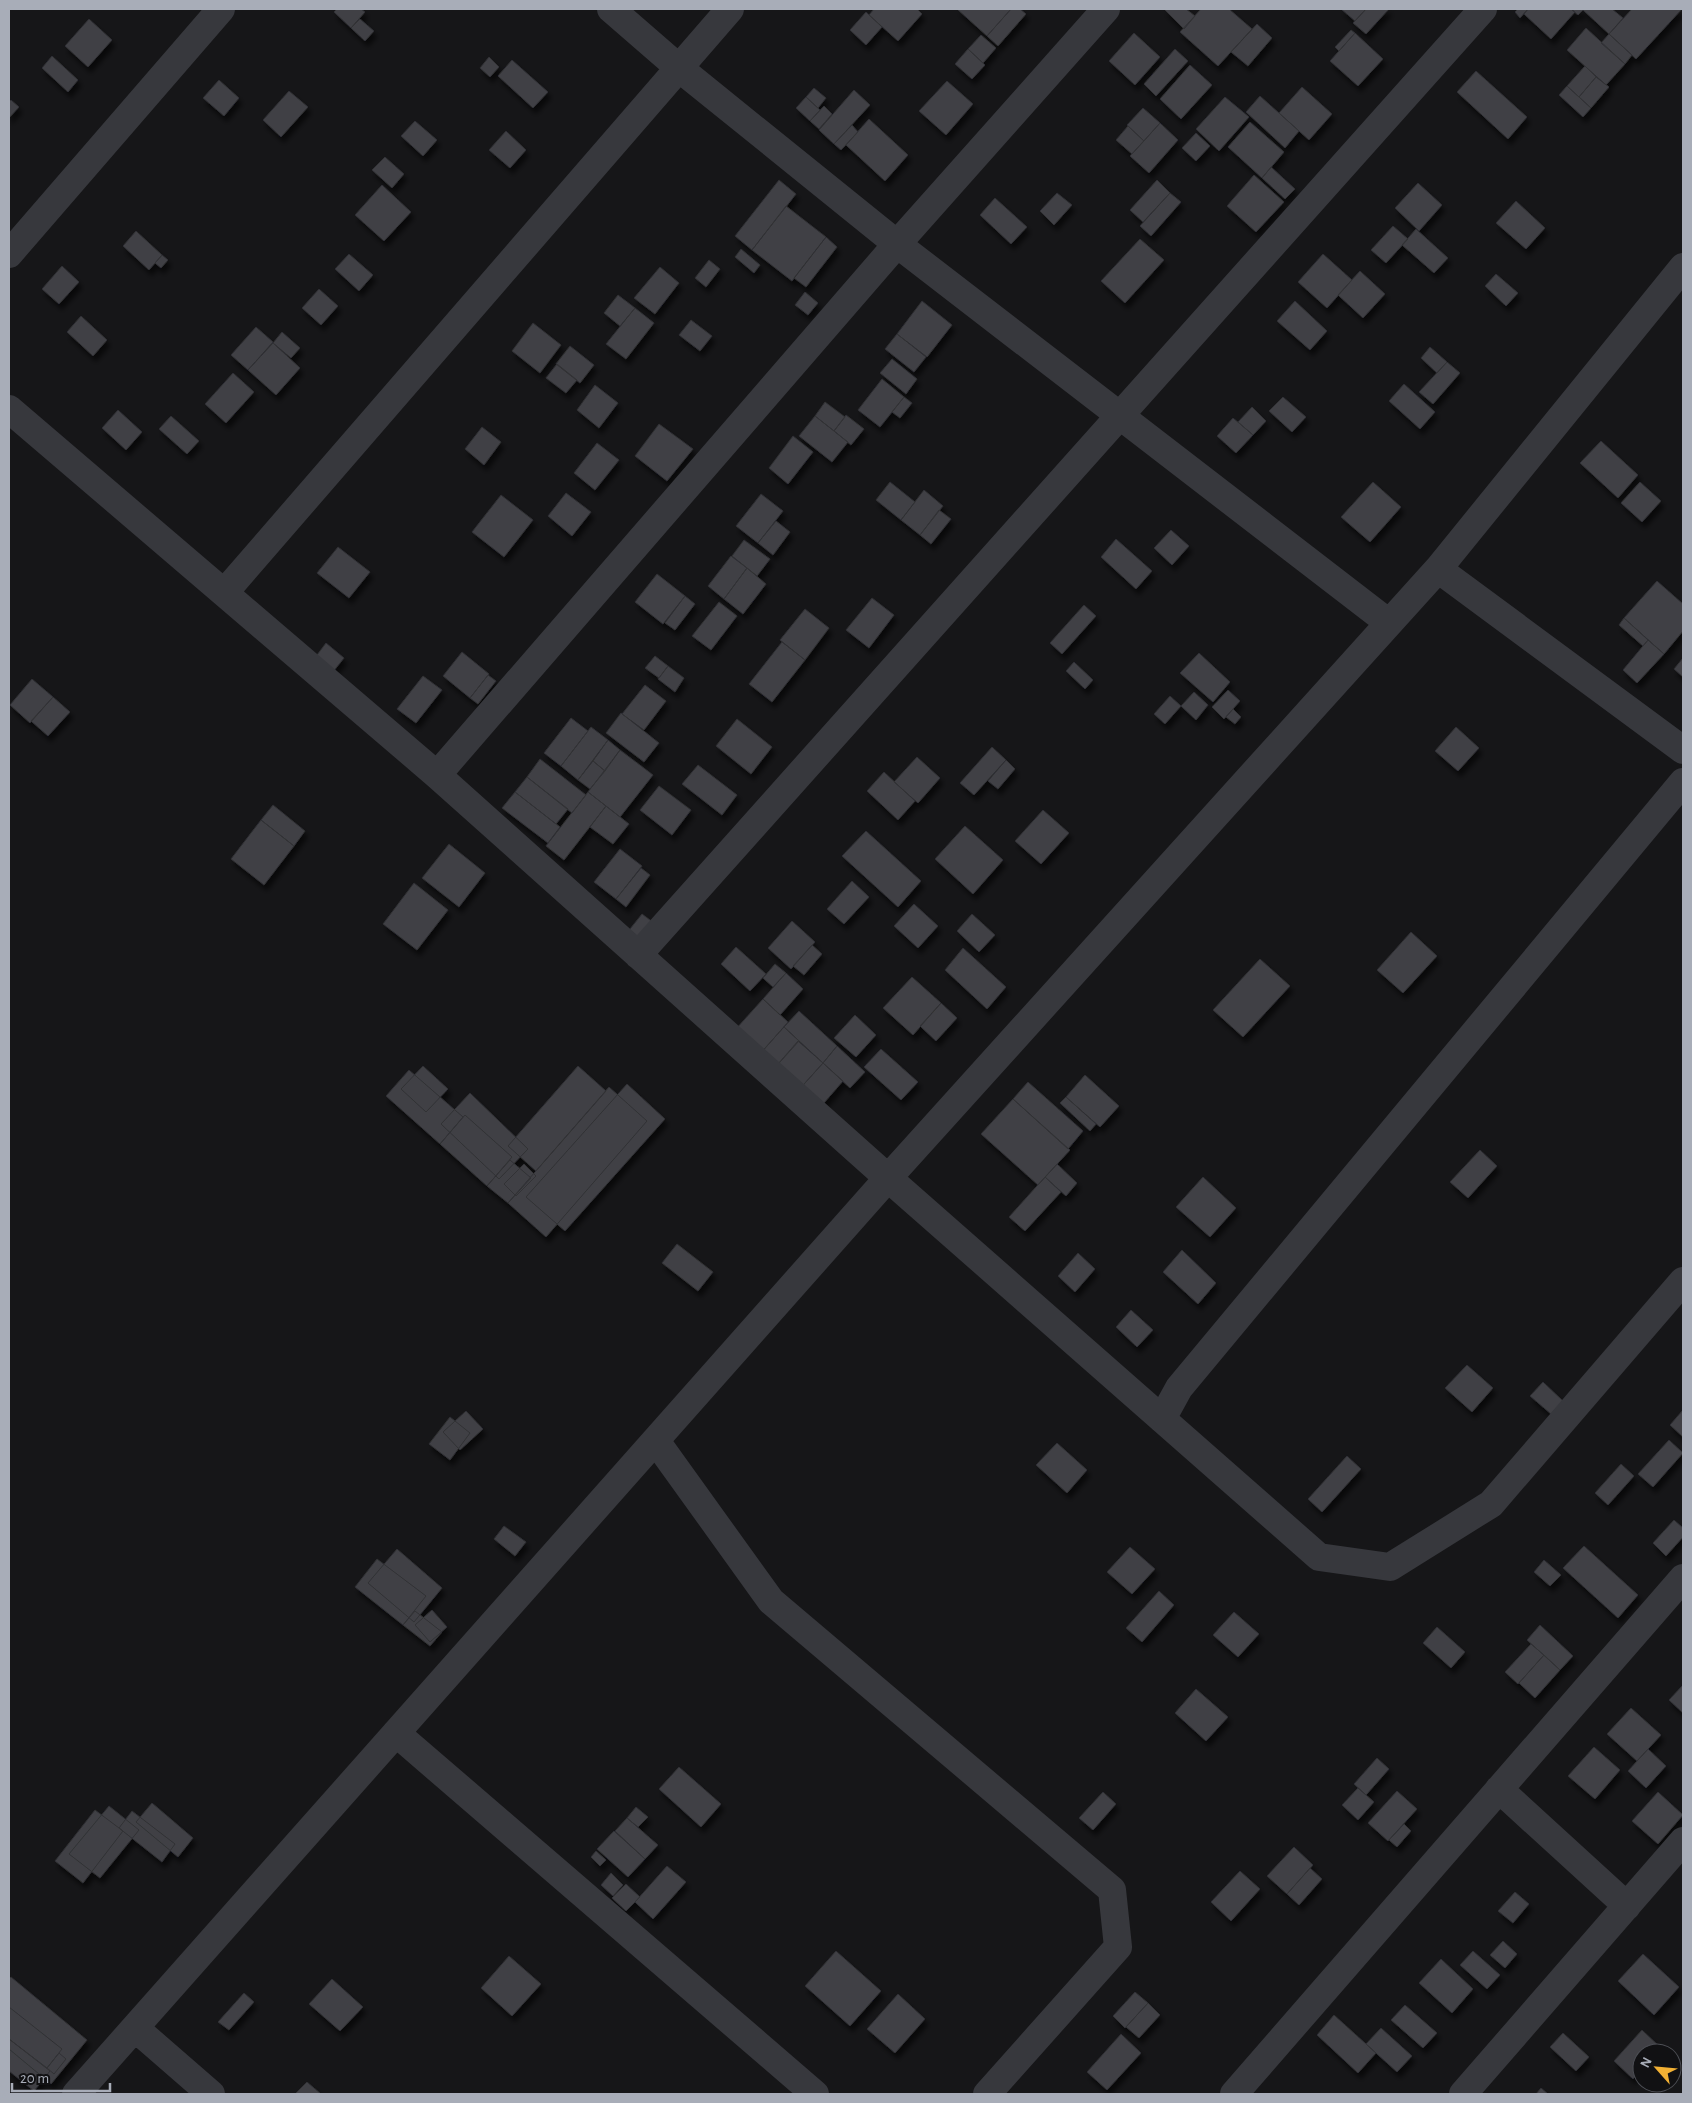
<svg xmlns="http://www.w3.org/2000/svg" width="1692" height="2103" viewBox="0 0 1692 2103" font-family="'Alegreya Sans',sans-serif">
	<defs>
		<filter id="shadow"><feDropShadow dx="3" dy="5.5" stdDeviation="2.5" flood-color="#0009"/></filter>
	</defs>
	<rect width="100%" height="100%" fill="#161618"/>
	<path fill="#404145" stroke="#303034" filter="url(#shadow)" d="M 337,9 L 361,9 L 365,12 L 351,28 L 334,12 Z
		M 874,9 L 917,9 L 922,14 L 898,41 L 869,15 Z
		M 957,9 L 1011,9 L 987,36 Z
		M 1011,9 L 1020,9 L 1026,14 L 998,46 L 987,36 Z
		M 1164,9 L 1186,9 L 1195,16 L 1184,29 Z
		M 1201,9 L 1229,9 L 1252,29 L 1218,66 L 1180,32 Z
		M 1341,9 L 1366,9 L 1355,21 Z
		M 1366,9 L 1389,9 L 1366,34 L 1353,23 Z
		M 1518,9 L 1528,9 L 1520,18 L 1515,12 Z
		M 1528,9 L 1571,9 L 1575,12 L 1551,39 L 1524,14 Z
		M 1571,9 L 1584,9 L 1578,15 Z
		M 1584,9 L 1612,9 L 1623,18 L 1609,34 L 1583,10 Z
		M 1632,9 L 1682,9 L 1636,59 L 1609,34 Z
		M 866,12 L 882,27 L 866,45 L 850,30 Z
		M 89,19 L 112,40 L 88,67 L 65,46 Z
		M 360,19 L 374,31 L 365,41 L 351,28 Z
		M 1257,24 L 1272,38 L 1248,66 L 1231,52 Z
		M 1586,28 L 1625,64 L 1606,85 L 1567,50 Z
		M 1351,30 L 1355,33 L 1339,51 L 1335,47 Z
		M 1134,33 L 1160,57 L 1135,85 L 1109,61 Z
		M 1355,33 L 1383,59 L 1358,86 L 1330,61 Z
		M 1609,34 L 1632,55 L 1625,64 L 1601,43 Z
		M 981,35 L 996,48 L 983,63 L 968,49 Z
		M 968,49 L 985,65 L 972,79 L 955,64 Z
		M 1175,49 L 1188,61 L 1156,96 L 1144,84 Z
		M 52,56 L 78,80 L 68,92 L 42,68 Z
		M 489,57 L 499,67 L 490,77 L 480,68 Z
		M 512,60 L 548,92 L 533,108 L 498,76 Z
		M 1190,65 L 1212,85 L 1181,119 L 1160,99 Z
		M 1585,66 L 1596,77 L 1579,97 L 1567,86 Z
		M 1476,71 L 1527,117 L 1508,139 L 1457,92 Z
		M 1596,77 L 1609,87 L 1591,108 L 1579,97 Z
		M 219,80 L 239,98 L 224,116 L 203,98 Z
		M 947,81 L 973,104 L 946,135 L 919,111 Z
		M 1567,86 L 1591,108 L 1583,117 L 1559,95 Z
		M 1302,87 L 1332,114 L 1309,140 L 1279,113 Z
		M 814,88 L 826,98 L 818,108 L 806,97 Z
		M 854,90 L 870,105 L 834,144 L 819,130 Z
		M 289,91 L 308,107 L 281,137 L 263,120 Z
		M 1260,96 L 1299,131 L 1285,148 L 1246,112 Z
		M 806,97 L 820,110 L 810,121 L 796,108 Z
		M 1225,97 L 1249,117 L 1219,151 L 1196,129 Z
		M 11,100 L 19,107 L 9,118 L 9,102 Z
		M 824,106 L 832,114 L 819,129 L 810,121 Z
		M 1143,108 L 1160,123 L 1144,141 L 1127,125 Z
		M 869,119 L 908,155 L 885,181 L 846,145 Z
		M 415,121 L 437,140 L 423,156 L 401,136 Z
		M 1250,122 L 1284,152 L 1262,178 L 1228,147 Z
		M 1160,123 L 1178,140 L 1149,173 L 1130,156 Z
		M 852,125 L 858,132 L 841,150 L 834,144 Z
		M 1128,126 L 1144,141 L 1132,154 L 1116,140 Z
		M 506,131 L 526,150 L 510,168 L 489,150 Z
		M 1196,133 L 1210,146 L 1196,161 L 1182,148 Z
		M 385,157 L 404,174 L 392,188 L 372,170 Z
		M 1271,167 L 1295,189 L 1285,199 L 1262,178 Z
		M 1254,175 L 1284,202 L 1256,232 L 1227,206 Z
		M 779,180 L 796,194 L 752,250 L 735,236 Z
		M 1157,180 L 1170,193 L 1143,222 L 1130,210 Z
		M 1418,183 L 1442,205 L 1419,231 L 1395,208 Z
		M 382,185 L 411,212 L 384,241 L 355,215 Z
		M 1057,193 L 1072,205 L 1054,225 L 1040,211 Z
		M 1170,193 L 1181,202 L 1151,236 L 1140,226 Z
		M 995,198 L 1027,227 L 1011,244 L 980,215 Z
		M 1516,201 L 1545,228 L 1526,249 L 1496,223 Z
		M 786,206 L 826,237 L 792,281 L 752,250 Z
		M 1393,226 L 1408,239 L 1386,263 L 1371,250 Z
		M 1416,229 L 1448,258 L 1434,273 L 1402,245 Z
		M 136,231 L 162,255 L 149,270 L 123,246 Z
		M 826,237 L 837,247 L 806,287 L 794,278 Z
		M 1140,239 L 1164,260 L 1125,303 L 1101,281 Z
		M 741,249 L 760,265 L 754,273 L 735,257 Z
		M 349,254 L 373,275 L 359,291 L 335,269 Z
		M 1323,254 L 1352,280 L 1327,308 L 1298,282 Z
		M 162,255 L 168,260 L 161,268 L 155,263 Z
		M 709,260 L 720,269 L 706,287 L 695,278 Z
		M 62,266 L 79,282 L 59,304 L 42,289 Z
		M 660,267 L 679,283 L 655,314 L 634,298 Z
		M 1360,271 L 1385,294 L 1363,318 L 1338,295 Z
		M 1496,274 L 1518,293 L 1506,306 L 1485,286 Z
		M 319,289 L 338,306 L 321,325 L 302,308 Z
		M 805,292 L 818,303 L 808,315 L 795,305 Z
		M 618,295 L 635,308 L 620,326 L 604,313 Z
		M 922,301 L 952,325 L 927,357 L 897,334 Z
		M 1295,301 L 1327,331 L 1310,350 L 1277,321 Z
		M 635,308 L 654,323 L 626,359 L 606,344 Z
		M 81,316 L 107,340 L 93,356 L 67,332 Z
		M 691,320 L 712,336 L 700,351 L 679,335 Z
		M 533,323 L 561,345 L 540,373 L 512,351 Z
		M 256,327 L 273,342 L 248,370 L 231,355 Z
		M 282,332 L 300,348 L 291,358 L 273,343 Z
		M 897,334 L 926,357 L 914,372 L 885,349 Z
		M 273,343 L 300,368 L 276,395 L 248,370 Z
		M 570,346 L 594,365 L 580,383 L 556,364 Z
		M 1430,347 L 1447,362 L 1437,373 L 1421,358 Z
		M 892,359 L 917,379 L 906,394 L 880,373 Z
		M 1447,362 L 1460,373 L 1433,404 L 1419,392 Z
		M 557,364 L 577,380 L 566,393 L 546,378 Z
		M 233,373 L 254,392 L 226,423 L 205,404 Z
		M 882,379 L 904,397 L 880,427 L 858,410 Z
		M 1404,384 L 1435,412 L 1420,429 L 1389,401 Z
		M 595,385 L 618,403 L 599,428 L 577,410 Z
		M 904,397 L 912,403 L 900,418 L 892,412 Z
		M 1283,397 L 1306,417 L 1292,432 L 1269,411 Z
		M 825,402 L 845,417 L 834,431 L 815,416 Z
		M 1252,407 L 1266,421 L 1253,435 L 1238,422 Z
		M 118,410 L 142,432 L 126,450 L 102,428 Z
		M 846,415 L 864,429 L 851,445 L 834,431 Z
		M 171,416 L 199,441 L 187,454 L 159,429 Z
		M 815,416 L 848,442 L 832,462 L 799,436 Z
		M 1233,418 L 1253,435 L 1236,453 L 1217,436 Z
		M 659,424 L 693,449 L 667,481 L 635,456 Z
		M 482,427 L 501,442 L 484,465 L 465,449 Z
		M 793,436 L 813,452 L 788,484 L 769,468 Z
		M 1601,441 L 1638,475 L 1618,498 L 1580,463 Z
		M 597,443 L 619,460 L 595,490 L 574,473 Z
		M 890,482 L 915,502 L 901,520 L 876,500 Z
		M 1373,482 L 1401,507 L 1370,542 L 1341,517 Z
		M 1640,482 L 1661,501 L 1642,522 L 1621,503 Z
		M 924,490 L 943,506 L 920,535 L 901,520 Z
		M 566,493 L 591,512 L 572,536 L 548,516 Z
		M 761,494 L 783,511 L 758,543 L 736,526 Z
		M 501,495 L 533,520 L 504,557 L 472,532 Z
		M 939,510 L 951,519 L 931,544 L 920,535 Z
		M 776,521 L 790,532 L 773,555 L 758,543 Z
		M 1171,530 L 1189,546 L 1172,565 L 1154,548 Z
		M 1116,539 L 1152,571 L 1136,589 L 1101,557 Z
		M 744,540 L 770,559 L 757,576 L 732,556 Z
		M 338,547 L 370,572 L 349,598 L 317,573 Z
		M 731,556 L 747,568 L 724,599 L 708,586 Z
		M 747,568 L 766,584 L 743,614 L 724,599 Z
		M 657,574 L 685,596 L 663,624 L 635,602 Z
		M 1657,581 L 1683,604 L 1683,631 L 1664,654 L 1624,618 Z
		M 685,596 L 695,604 L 675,630 L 665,623 Z
		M 872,598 L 894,615 L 869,648 L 846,630 Z
		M 719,602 L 737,616 L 711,650 L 692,636 Z
		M 1084,605 L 1096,616 L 1062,654 L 1050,643 Z
		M 805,609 L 829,628 L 805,660 L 780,640 Z
		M 1624,618 L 1648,640 L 1643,646 L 1619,625 Z
		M 1648,640 L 1664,654 L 1637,683 L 1623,670 Z
		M 782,642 L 805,660 L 772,702 L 749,684 Z
		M 326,643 L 344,658 L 332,673 L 314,659 Z
		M 462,652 L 489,674 L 470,698 L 443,676 Z
		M 1199,653 L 1230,682 L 1213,702 L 1180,673 Z
		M 655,656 L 668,666 L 659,678 L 645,668 Z
		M 1683,658 L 1683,677 L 1674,669 Z
		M 1074,662 L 1093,680 L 1085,689 L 1066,671 Z
		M 668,666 L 684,678 L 675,692 L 658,679 Z
		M 488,675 L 496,681 L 478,704 L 470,698 Z
		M 423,676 L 442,690 L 416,723 L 397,709 Z
		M 32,679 L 53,697 L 30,723 L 10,705 Z
		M 645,685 L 666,701 L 644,730 L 622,714 Z
		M 1228,690 L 1240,701 L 1224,719 L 1212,707 Z
		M 1194,692 L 1208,705 L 1196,720 L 1181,706 Z
		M 1170,696 L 1181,706 L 1165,724 L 1154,714 Z
		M 53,697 L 70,712 L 48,736 L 31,721 Z
		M 1233,709 L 1241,717 L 1235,724 L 1226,717 Z
		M 621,713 L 659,743 L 644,762 L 606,733 Z
		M 571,718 L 588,731 L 561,766 L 544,753 Z
		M 737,719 L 772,747 L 751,774 L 716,746 Z
		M 591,727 L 608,740 L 578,780 L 561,766 Z
		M 1456,727 L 1479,748 L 1458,771 L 1435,751 Z
		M 608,740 L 620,750 L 605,771 L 593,761 Z
		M 992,747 L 1006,760 L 974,795 L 960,783 Z
		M 620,750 L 653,775 L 620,817 L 588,792 Z
		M 917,757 L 940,778 L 918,803 L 894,782 Z
		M 540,759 L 586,795 L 572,813 L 527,777 Z
		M 1006,760 L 1015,769 L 998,789 L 988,781 Z
		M 593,761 L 605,771 L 590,789 L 578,780 Z
		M 698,765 L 737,795 L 722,815 L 682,784 Z
		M 884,772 L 915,801 L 898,820 L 867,791 Z
		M 527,777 L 568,809 L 556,824 L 515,792 Z
		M 659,786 L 691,810 L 672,835 L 640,810 Z
		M 515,792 L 560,827 L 548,843 L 502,808 Z
		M 588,792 L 606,806 L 564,860 L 546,846 Z
		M 273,805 L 305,831 L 294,846 L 261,820 Z
		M 606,806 L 629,824 L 613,844 L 590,827 Z
		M 1043,810 L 1069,833 L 1041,864 L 1015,841 Z
		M 261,820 L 294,846 L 264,885 L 231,859 Z
		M 965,826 L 1003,860 L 973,894 L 935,859 Z
		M 866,831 L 921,881 L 898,907 L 842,856 Z
		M 449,844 L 485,873 L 459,907 L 422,878 Z
		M 620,849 L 642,866 L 616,899 L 594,882 Z
		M 641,868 L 650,875 L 626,907 L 616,899 Z
		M 852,881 L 869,897 L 844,924 L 827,909 Z
		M 414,883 L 448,910 L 417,950 L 383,924 Z
		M 914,904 L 938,926 L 918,948 L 894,926 Z
		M 642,914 L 654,923 L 638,943 L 626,934 Z
		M 972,914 L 995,935 L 979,952 L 957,931 Z
		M 792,921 L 815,942 L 791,969 L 768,948 Z
		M 1411,932 L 1437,956 L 1403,993 L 1377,970 Z
		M 812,945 L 822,954 L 804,975 L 793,966 Z
		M 736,947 L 766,974 L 750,991 L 721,964 Z
		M 963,948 L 1006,987 L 987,1009 L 945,970 Z
		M 1260,959 L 1290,986 L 1243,1037 L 1213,1010 Z
		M 775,964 L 786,973 L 773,987 L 763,978 Z
		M 786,973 L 803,989 L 780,1015 L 763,999 Z
		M 912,977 L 941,1003 L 913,1035 L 883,1008 Z
		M 763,999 L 788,1022 L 761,1053 L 735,1030 Z
		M 941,1003 L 957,1018 L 936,1041 L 920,1026 Z
		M 799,1011 L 837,1046 L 823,1063 L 784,1027 Z
		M 855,1015 L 876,1035 L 856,1057 L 834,1038 Z
		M 784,1027 L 799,1041 L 771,1072 L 756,1058 Z
		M 798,1041 L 823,1063 L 795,1094 L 771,1072 Z
		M 837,1046 L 865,1072 L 850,1088 L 823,1063 Z
		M 881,1049 L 918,1082 L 901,1100 L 864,1067 Z
		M 823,1063 L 843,1081 L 817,1111 L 797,1092 Z
		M 423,1066 L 448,1089 L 426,1112 L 401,1089 Z
		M 578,1066 L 606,1091 L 536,1171 L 508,1146 Z
		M 409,1070 L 463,1117 L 440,1144 L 386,1096 Z
		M 1085,1075 L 1119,1106 L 1100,1127 L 1066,1097 Z
		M 1028,1082 L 1083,1131 L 1068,1149 L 1013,1099 Z
		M 627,1084 L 665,1119 L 565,1231 L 526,1197 Z
		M 609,1087 L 647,1121 L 546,1237 L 508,1203 Z
		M 470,1093 L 528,1149 L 499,1179 L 441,1124 Z
		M 1066,1097 L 1096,1124 L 1090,1131 L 1060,1103 Z
		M 1013,1099 L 1070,1150 L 1038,1185 L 981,1134 Z
		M 465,1115 L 512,1157 L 487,1186 L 440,1144 Z
		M 1480,1150 L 1497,1166 L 1468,1198 L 1450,1182 Z
		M 510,1160 L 531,1178 L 508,1203 L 487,1186 Z
		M 524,1164 L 536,1176 L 516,1196 L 504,1184 Z
		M 1057,1164 L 1077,1183 L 1066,1196 L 1045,1177 Z
		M 1045,1177 L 1061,1192 L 1025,1231 L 1009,1217 Z
		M 1203,1177 L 1236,1208 L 1210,1237 L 1176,1207 Z
		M 677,1244 L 713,1272 L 698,1291 L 662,1263 Z
		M 1182,1250 L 1216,1283 L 1198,1304 L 1163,1272 Z
		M 1078,1253 L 1095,1269 L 1075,1292 L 1058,1276 Z
		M 1131,1310 L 1153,1330 L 1137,1347 L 1116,1327 Z
		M 1467,1365 L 1493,1388 L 1472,1412 L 1445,1388 Z
		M 1543,1382 L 1563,1401 L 1551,1414 L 1530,1396 Z
		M 1683,1410 L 1683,1437 L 1670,1425 Z
		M 466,1411 L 483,1429 L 460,1450 L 443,1432 Z
		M 450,1417 L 470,1433 L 450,1460 L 429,1444 Z
		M 1669,1440 L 1683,1453 L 1653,1487 L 1638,1474 Z
		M 1057,1443 L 1087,1470 L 1067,1493 L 1036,1465 Z
		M 1347,1456 L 1361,1469 L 1322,1512 L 1308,1499 Z
		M 1621,1464 L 1634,1476 L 1608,1505 L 1595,1493 Z
		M 1674,1520 L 1683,1528 L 1683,1537 L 1666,1556 L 1653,1543 Z
		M 504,1526 L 526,1542 L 515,1556 L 494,1539 Z
		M 1584,1546 L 1638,1595 L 1618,1618 L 1563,1568 Z
		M 1130,1547 L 1155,1569 L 1132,1594 L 1107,1572 Z
		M 397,1549 L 442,1588 L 414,1622 L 368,1583 Z
		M 377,1559 L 426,1596 L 403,1625 L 355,1587 Z
		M 1544,1560 L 1561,1575 L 1550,1586 L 1534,1572 Z
		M 1159,1591 L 1174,1605 L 1142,1642 L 1126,1628 Z
		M 432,1610 L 447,1627 L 430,1642 L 415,1625 Z
		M 415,1611 L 442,1632 L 430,1646 L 403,1625 Z
		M 1234,1612 L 1259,1634 L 1238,1657 L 1213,1635 Z
		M 1540,1625 L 1573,1656 L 1560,1670 L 1527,1640 Z
		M 1437,1627 L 1465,1652 L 1451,1668 L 1423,1643 Z
		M 1531,1644 L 1544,1655 L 1518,1684 L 1505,1672 Z
		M 1544,1655 L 1560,1670 L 1535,1698 L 1519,1683 Z
		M 1683,1685 L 1683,1713 L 1669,1700 Z
		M 1196,1689 L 1228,1717 L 1206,1741 L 1175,1713 Z
		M 1631,1708 L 1661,1735 L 1637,1761 L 1607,1734 Z
		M 1594,1747 L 1620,1770 L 1595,1799 L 1568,1776 Z
		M 1648,1749 L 1666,1766 L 1646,1788 L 1628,1771 Z
		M 1377,1758 L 1389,1769 L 1366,1795 L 1354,1784 Z
		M 679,1767 L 721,1804 L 701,1827 L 659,1789 Z
		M 1358,1788 L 1374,1802 L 1358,1820 L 1342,1805 Z
		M 1397,1791 L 1417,1809 L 1388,1841 L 1368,1823 Z
		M 1103,1792 L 1116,1804 L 1093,1830 L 1079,1818 Z
		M 1658,1792 L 1683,1815 L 1658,1844 L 1632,1821 Z
		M 152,1803 L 193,1838 L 178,1857 L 136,1822 Z
		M 109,1806 L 139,1830 L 100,1878 L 69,1854 Z
		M 636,1807 L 648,1817 L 638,1827 L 627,1818 Z
		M 95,1810 L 123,1831 L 83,1883 L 55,1861 Z
		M 132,1811 L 175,1844 L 162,1862 L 119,1828 Z
		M 627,1818 L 658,1845 L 645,1859 L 615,1831 Z
		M 1404,1824 L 1411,1831 L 1397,1847 L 1389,1840 Z
		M 614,1831 L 645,1859 L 628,1877 L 597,1849 Z
		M 1294,1847 L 1313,1865 L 1287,1894 L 1267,1876 Z
		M 596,1851 L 606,1860 L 600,1866 L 591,1857 Z
		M 667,1866 L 686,1882 L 653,1919 L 635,1902 Z
		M 1310,1868 L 1322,1879 L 1299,1905 L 1287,1894 Z
		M 1240,1871 L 1260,1889 L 1231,1921 L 1211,1902 Z
		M 611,1873 L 623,1885 L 613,1896 L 601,1885 Z
		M 626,1884 L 640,1897 L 626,1911 L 612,1898 Z
		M 1515,1892 L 1529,1904 L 1513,1923 L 1498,1911 Z
		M 1503,1941 L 1517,1954 L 1505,1968 L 1490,1955 Z
		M 836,1951 L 881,1991 L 850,2026 L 805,1986 Z
		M 1473,1951 L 1500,1975 L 1487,1989 L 1460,1965 Z
		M 1643,1954 L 1679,1987 L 1654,2015 L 1618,1981 Z
		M 509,1956 L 541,1984 L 512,2016 L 481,1988 Z
		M 1441,1959 L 1473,1989 L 1452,2013 L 1419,1983 Z
		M 11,1977 L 87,2040 L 51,2084 L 9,2049 L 9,1979 Z
		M 332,1979 L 363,2007 L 340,2031 L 309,2004 Z
		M 1135,1992 L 1148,2003 L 1125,2028 L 1113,2016 Z
		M 244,1993 L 254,2002 L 229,2030 L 218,2022 Z
		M 898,1994 L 925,2019 L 895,2053 L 867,2029 Z
		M 1148,2003 L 1160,2015 L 1139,2038 L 1126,2027 Z
		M 1405,2005 L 1437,2033 L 1423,2048 L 1391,2020 Z
		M 9,2007 L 62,2049 L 47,2068 L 9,2039 Z
		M 1334,2015 L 1376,2053 L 1358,2073 L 1317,2035 Z
		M 1381,2028 L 1412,2056 L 1397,2072 L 1366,2044 Z
		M 1642,2030 L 1661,2048 L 1656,2053 L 1642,2053 L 1642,2069 L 1633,2079 L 1614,2061 Z
		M 1563,2033 L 1589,2057 L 1576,2071 L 1550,2047 Z
		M 1121,2034 L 1141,2053 L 1107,2090 L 1087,2072 Z
		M 9,2039 L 50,2071 L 34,2091 L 9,2071 Z
		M 59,2053 L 66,2059 L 54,2074 L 47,2068 Z
		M 307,2082 L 321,2094 L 295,2094 Z
		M 1541,2088 L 1548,2094 L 1536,2094 Z"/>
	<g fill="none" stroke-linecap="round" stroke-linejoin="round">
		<path stroke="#37383d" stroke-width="28" d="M 611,9 L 679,68 L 897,244 L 1389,623
			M 9,254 L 221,9
			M 9,409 L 437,775 L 888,1178 L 1319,1557 L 1390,1567 L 1491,1504 L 1683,1281
			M 1438,569 L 1683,750
			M 224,593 L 730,9
			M 437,775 L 897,244 L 1106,9
			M 638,955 L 1483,9
			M 1162,1419 L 1179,1388 L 1683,782
			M 656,1441 L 771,1601 L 1112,1890 L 1118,1947 L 987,2094
			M 396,1733 L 815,2094
			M 1499,1789 L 1627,1906
			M 135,2028 L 211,2094
			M 76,2094 L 888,1178 L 1438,569 L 1683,267
			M 1234,2094 L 1683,1578
			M 1463,2094 L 1683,1841"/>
	</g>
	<rect width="1692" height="2103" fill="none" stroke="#a8adb8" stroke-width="20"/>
	<g transform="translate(1657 2068) rotate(297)"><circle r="24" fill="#111113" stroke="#4d4f55"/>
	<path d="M0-4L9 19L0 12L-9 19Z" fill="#f2b134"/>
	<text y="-8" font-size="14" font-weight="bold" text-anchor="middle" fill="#a8adb8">N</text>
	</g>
	<path d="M12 2083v8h98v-8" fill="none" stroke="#a8adb8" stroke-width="2.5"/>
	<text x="20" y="2083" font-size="15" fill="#a8adb8" stroke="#111113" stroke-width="4" paint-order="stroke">20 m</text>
</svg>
